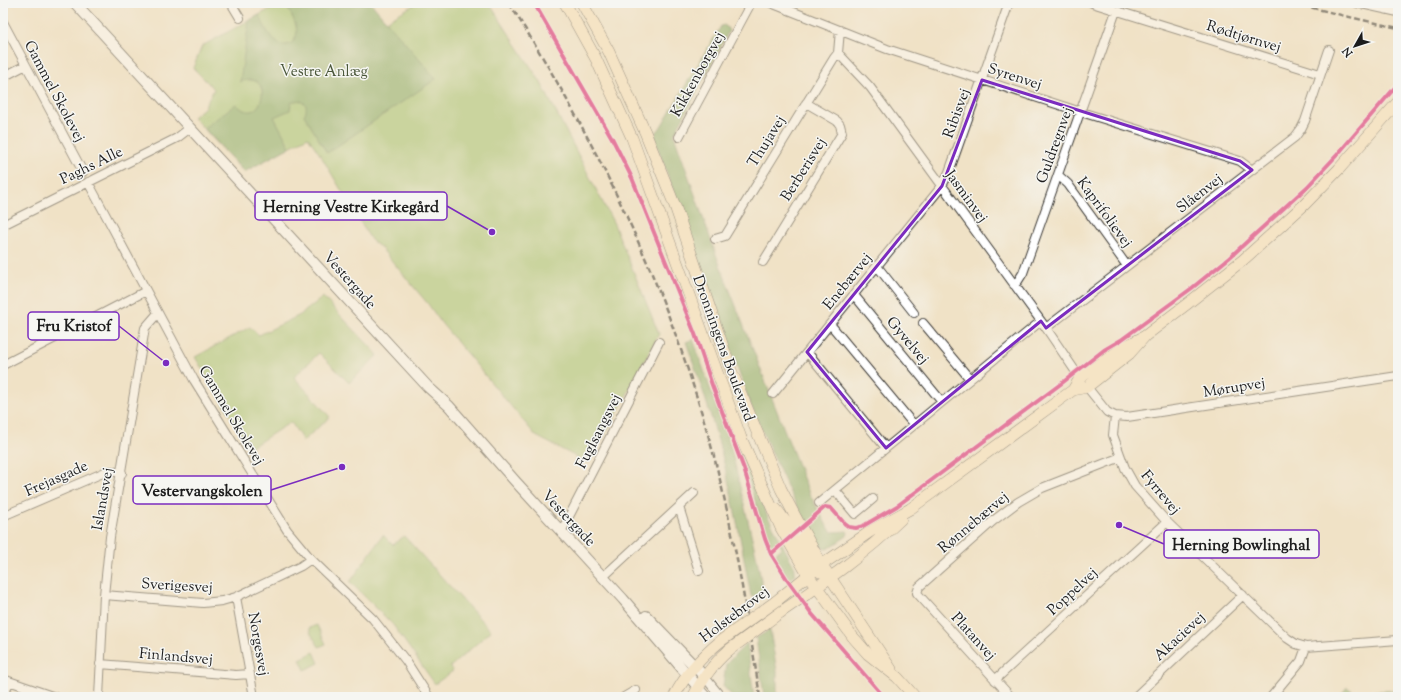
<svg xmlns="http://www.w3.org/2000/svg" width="1401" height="700" viewBox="0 0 1401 700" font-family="'Sorts Mill Goudy',serif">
	<rect width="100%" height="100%" fill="#f6f6f2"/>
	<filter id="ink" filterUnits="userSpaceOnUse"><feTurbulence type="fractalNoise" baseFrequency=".025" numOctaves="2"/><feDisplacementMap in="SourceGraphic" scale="8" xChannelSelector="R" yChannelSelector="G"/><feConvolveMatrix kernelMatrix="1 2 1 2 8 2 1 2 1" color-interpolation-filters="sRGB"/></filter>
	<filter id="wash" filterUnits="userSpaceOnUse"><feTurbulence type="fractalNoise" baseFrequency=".012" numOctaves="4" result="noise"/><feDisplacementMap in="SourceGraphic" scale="16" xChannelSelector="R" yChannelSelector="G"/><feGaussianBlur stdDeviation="0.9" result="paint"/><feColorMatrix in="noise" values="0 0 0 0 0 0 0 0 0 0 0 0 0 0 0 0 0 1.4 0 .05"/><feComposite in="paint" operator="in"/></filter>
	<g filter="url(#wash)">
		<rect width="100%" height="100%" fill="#f0e2c6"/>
		<path fill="#9cc36e" stroke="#5c7045" d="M 281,3 L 370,3 L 386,21 L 417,3 L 489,3 L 540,81 L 614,224 L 659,334 L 615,417 L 588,463 L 536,436 L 442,324 L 428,304 L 381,248 L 371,240 L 321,156 L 308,137 L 244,172 L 193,117 L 204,108 L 214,89 L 193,68 L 202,46 Z
			M 323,297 L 378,355 L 349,383 L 319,353 L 294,377 L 330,417 L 303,441 L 291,422 L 250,448 L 195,357 L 250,327 L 259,335 L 300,315 Z
			M 383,535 L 393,545 L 404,536 L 491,631 L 450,667 L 453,671 L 435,684 L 393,625 L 350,582 Z
			M 317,625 L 326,644 L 319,647 L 311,634 L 309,628 Z
			M 314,652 L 319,663 L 305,670 L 300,659 Z"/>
		<path fill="#7da961" stroke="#4c623e" d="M 285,3 L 371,3 L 436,79 L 327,153 L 304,115 C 311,105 301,96 291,103 L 290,110 L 274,117 L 290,147 L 244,172 L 204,128 L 236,104 C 262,132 277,68 240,82 L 249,21 L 259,15 C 265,27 274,50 290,44 C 305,34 291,15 285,3 Z
			M 724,25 L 727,27 L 729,31 L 674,135 L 718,260 L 809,493 L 827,526 L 832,532 L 847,531 L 848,532 L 847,536 L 829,548 L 825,549 L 819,545 L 790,493 L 751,406 L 655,140 L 655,134 L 660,128 L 721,26 Z
			M 693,339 L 731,448 L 757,559 L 763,590 L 762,595 L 751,596 C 742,549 734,502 722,455 C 712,417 699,379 686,342 Z
			M 740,453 L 742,454 L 767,515 L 795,568 L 795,574 L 789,580 L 776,558 L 776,553 L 782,548 L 778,542 L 774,547 L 771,548 L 767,540 Z
			M 770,630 L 777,671 L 777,697 L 764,697 L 756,638 Z
			M 747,643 L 754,697 L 733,697 L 723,686 L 726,664 Z
			M 1347,687 L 1354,692 L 1398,690 L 1398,697 L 1339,697 Z"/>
	</g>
	<g filter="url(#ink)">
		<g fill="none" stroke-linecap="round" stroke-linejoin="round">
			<defs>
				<path id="minor" d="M 231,3 L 240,18
					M 771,3 L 887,49 L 1081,112 L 1240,161 L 1252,170
					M 1092,3 L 1320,74
					M 1357,3 L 1398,12
					M 3,22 L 83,172
					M 840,30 L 838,53 L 870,87 L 884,106 L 1046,328 L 1080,378
					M 3,77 L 26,65
					M 679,137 L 751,3
					M 1058,175 L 1068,184 L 1127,266
					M 88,182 L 194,380 L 287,530 L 311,559 L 373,619 L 406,661 L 429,697
					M 3,225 L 177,138 L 190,128
					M 715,239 L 725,236 L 834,58 L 838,53
					M 763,262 L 842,133 L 840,125 L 837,121 L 806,103
					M 877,266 L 914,313
					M 1014,285 L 1018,281 L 1023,273 L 1116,11
					M 854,295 L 942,402
					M 923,323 L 970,379
					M 830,324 L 914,425
					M 1046,328 L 1295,137 L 1301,129 L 1305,121 L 1329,50
					M 807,352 L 886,448
					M 3,365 L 146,291
					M 1087,387 L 1107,412 L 1115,416 L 1127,417 L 1398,376
					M 773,394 L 942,186 L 949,172 L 1009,3
					M 1115,416 L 1113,435 L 1125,468 L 1135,486 L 1167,522 L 1287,638 L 1296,644 L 1306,647 L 1398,640
					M 835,490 L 855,514 L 873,499
					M 819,503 L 1041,321
					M 679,507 L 699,571
					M 3,516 L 105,472 L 110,471 L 122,473
					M 561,532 L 659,342
					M 603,577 L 694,493
					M 104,595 L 203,603 L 222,601 L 236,597 L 301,566 L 311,559
					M 236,597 L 254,697
					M 100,664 L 236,675 L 250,674
					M 704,676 L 721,697
					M 3,679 L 55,697
					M 995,680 L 1167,522
					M 698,687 L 707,697
					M 4,697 L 9,681
					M 99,697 L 104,595 L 110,537 L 145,328 L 158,313
					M 624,697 L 636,690
					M 1011,697 L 917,593 L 919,587 L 993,521 L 1018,502 L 1042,488 L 1121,457
					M 1135,697 L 1243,595
					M 1271,697 L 1301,661 L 1306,647"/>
				<path id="tertiary" d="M 75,3 L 428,387 L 449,406 L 515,481 L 623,599 L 698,687
					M 646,616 L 704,676"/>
				<path id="secondary" d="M 565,3 L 596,59 L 632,138 L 741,438 L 781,528 L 808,575 L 853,637 L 868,654 L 897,677 L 915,697
					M 582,3 L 609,52 L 645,132 L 675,206 L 731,370 L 781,489 L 796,518 L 822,565 L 891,669
					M 1073,390 L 1080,378 L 1124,347 L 1145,336 L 1187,304 L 1243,260 L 1273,233 L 1304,205 L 1339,169 L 1398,102
					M 776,509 C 793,528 802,554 820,572
					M 775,602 L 817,568 L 874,529 L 910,509 L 1073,390 L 1087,387 L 1129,354 L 1145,336
					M 781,612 C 823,583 864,555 901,519
					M 674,697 C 686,673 702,656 722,640
					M 693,697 C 704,677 712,665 729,650"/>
			</defs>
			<use href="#minor" stroke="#3c3a36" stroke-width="10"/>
			<use href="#tertiary" stroke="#3c3a36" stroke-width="12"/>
			<use href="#secondary" stroke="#3c3a36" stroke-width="12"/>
			<use href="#minor" stroke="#fff" stroke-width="8"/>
			<use href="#tertiary" stroke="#fff" stroke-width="10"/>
			<use href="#secondary" stroke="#fbe6c4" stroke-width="11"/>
			<path stroke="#1c1c1c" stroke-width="2.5" stroke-dasharray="6 3" stroke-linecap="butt" d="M 509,3 C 603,150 678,309 720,480 C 737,551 749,624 760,697
				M 1294,3 L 1345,16 L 1398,28"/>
			<defs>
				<path id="secondary-bridge" d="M 722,640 L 775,602
					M 729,650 L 781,612"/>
			</defs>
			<use href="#secondary-bridge" stroke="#3c3a36" stroke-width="12" stroke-linecap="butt"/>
			<use href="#secondary-bridge" stroke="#fbe6c4" stroke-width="11"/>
			<defs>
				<path id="cycleway" d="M 534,3 L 612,138 L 632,178 L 695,334 L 712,385 L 744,469 L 765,539 L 771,554 L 788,581 L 812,614 L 884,697
					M 771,554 L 825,507 L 831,508 L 845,524 L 849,527 L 856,528 L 863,526 L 897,506 L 1062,383 L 1104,350 L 1121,340 L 1192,288 L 1229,258 L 1307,187 L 1337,155 L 1398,84"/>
			</defs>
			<use href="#cycleway" stroke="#f6f6f2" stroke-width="6"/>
			<use href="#cycleway" stroke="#d6006c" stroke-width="4"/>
		</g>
	</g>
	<path d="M0 0H1401V700H0ZM 982,80 L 1240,161 L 1252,170 L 1046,328 L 1041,321 L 886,448 L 807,352 L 942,186 Z" fill="#f0e2c6" fill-opacity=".55" fill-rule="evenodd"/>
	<path fill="none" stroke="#7b2cbf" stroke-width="3" stroke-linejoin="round" d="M 982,80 L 1240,161 L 1252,170 L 1046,328 L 1041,321 L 886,448 L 807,352 L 942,186 Z"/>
	<g text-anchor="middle" stroke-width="3" stroke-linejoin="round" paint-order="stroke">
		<g font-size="15" fill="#1c1c1c" stroke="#f6f6f2">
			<text transform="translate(1244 36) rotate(17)" y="5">Rødtjørnvej</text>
			<text transform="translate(697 74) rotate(-61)" y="5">Kikkenborgvej</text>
			<text transform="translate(1015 76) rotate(18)" y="5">Syrenvej</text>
			<text transform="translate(55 91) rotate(62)" y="5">Gammel Skolevej</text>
			<text transform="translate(956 113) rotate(-70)" y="5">Ribisvej</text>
			<text transform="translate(766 141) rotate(-58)" y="5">Thujavej</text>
			<text transform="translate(1054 145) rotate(-70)" y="5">Guldregnvej</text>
			<text transform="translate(91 165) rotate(-26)" y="5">Paghs Alle</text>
			<text transform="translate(803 169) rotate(-58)" y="5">Berberisvej</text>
			<text transform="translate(1199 193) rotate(-38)" y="5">Slåenvej</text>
			<text transform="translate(967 196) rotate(54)" y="5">Jasminvej</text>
			<text transform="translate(1105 212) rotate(54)" y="5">Kaprifolievej</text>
			<text transform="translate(350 280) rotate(48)" y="5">Vestergade</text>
			<text transform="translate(847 281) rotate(-51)" y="5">Enebærvej</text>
			<text transform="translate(908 340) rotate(50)" y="5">Gyvelvej</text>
			<text transform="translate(724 348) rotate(70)" y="5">Dronningens Boulevard</text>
			<text transform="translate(1234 387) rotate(-9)" y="5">Mørupvej</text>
			<text transform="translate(232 415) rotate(59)" y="5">Gammel Skolevej</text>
			<text transform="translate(598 431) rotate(-63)" y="5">Fuglsangsvej</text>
			<text transform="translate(56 478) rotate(-24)" y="5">Frejasgade</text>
			<text transform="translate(1161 492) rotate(50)" y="5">Fyrrevej</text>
			<text transform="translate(102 499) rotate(-80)" y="5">Islandsvej</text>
			<text transform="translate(569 518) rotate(47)" y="5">Vestergade</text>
			<text transform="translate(973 522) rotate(-40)" y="5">Rønnebærvej</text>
			<text transform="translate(177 585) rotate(3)" y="5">Sverigesvej</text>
			<text transform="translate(1072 591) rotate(-43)" y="5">Poppelvej</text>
			<text transform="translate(734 614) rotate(-37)" y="5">Holstebrovej</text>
			<text transform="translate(974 636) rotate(48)" y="5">Platanvej</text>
			<text transform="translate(1179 636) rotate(-43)" y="5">Akacievej</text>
			<text transform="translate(259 644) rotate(80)" y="5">Norgesvej</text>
			<text transform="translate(176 656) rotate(5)" y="5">Finlandsvej</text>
		</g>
		<g font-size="15" fill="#495639" stroke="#f6f6f2">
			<text x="324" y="76">Vestre Anlæg</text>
		</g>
	</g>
	<path fill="none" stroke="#7b2cbf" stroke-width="1.5" d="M492 232L447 206M166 363L119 326M342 467L271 490M1119 525L1164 544"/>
	<g fill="#7b2cbf" stroke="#f6f6f2" stroke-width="1.5">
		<circle cx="492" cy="232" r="4"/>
		<circle cx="166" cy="363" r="4"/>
		<circle cx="342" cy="467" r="4"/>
		<circle cx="1119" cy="525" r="4"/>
	</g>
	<g fill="#f6f6f2" stroke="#7b2cbf" stroke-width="1.5">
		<rect x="255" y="192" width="192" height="28" rx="4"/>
		<rect x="28" y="312" width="91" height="28" rx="4"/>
		<rect x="133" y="476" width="138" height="28" rx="4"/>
		<rect x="1164" y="530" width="155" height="28" rx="4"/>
	</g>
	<g font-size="16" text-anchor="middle" font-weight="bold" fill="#1c1c1c">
		<text x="351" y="212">Herning Vestre Kirkegård</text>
		<text x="74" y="331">Fru Kristof</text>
		<text x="202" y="496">Vestervangskolen</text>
		<text x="1241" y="550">Herning Bowlinghal</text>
	</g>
	<rect width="1401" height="700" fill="none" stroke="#f6f6f2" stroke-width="16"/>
	<g transform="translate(1355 46) rotate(231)" stroke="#f6f6f2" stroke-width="3" paint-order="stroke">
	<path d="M0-3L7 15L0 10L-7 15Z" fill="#1c1c1c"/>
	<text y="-6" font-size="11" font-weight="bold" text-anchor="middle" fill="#1c1c1c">N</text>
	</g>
</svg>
